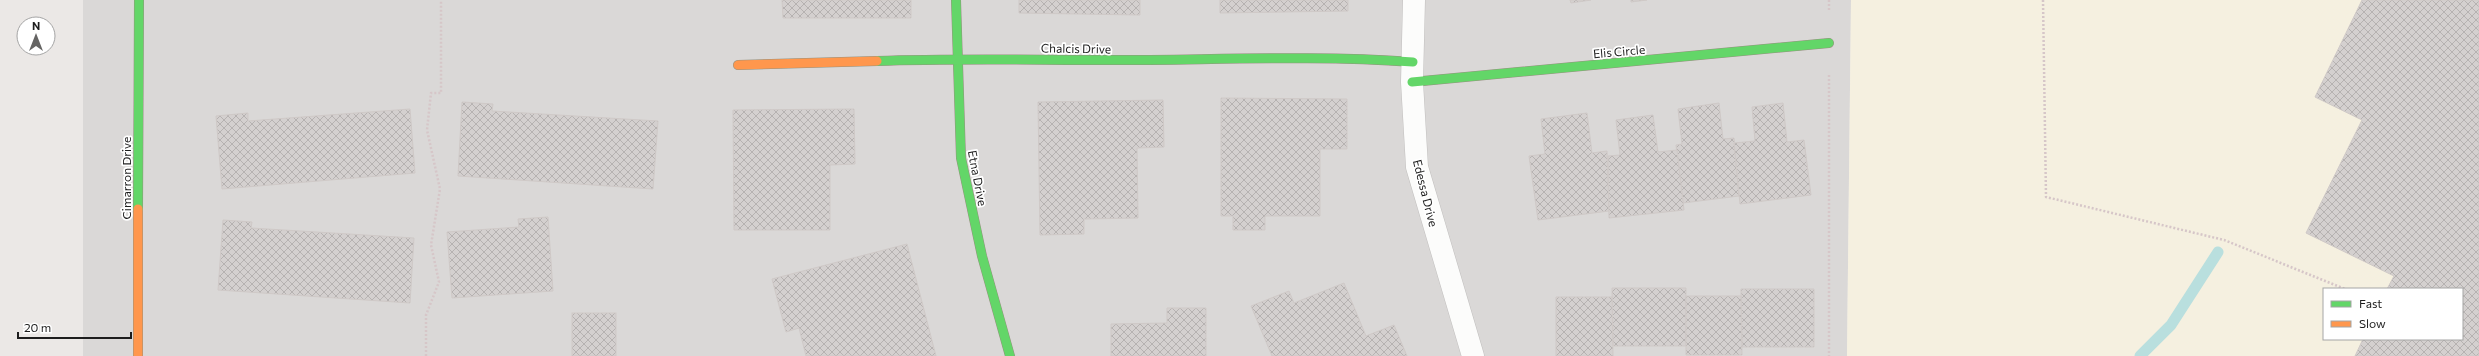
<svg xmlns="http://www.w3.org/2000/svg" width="2479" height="356" font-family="Commissioner,sans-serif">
<defs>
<pattern id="building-cross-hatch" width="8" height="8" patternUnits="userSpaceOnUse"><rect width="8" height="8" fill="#d4d0cf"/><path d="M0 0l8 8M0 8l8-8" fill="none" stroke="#b6b2b1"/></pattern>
</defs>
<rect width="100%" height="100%" fill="#ebe8e6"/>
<path fill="#dad8d7" d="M83,0H1851L1847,356H83Z"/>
<path fill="#f5f0e0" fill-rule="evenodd" d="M1851,0H2479V356H1847ZM2324,289H2462V339H2324Z"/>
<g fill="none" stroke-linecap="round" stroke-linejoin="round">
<path stroke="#b9dfde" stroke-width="11" d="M2140,356L2171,325L2218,252"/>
</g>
<g fill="url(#building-cross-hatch)" stroke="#cfc9c7">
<path d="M782,0H911V18H783Z"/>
<path d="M1019,0H1140V15L1019,13Z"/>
<path d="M1220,0H1348V11L1220,13Z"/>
<path d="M1570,0H1591L1571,3Z"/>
<path d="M1631,0H1647L1631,2Z"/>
<path d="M2362,0H2479V356H2355L2363,339H2462V289H2387L2394,276L2306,233L2362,120L2315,97Z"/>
<path d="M1221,98L1347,99V149H1320V216H1265V230H1233V216H1221Z"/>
<path d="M1163,100L1164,147L1137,148L1138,218L1084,219V234L1040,235L1038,102Z"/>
<path d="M462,102L493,104L492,111L658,121L653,189L458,176Z"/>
<path d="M1719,103L1723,139L1734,138L1739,196L1683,203L1676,145L1682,144L1678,109Z"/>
<path d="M1783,103L1787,142L1804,140L1811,195L1740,204L1734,143L1755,141L1752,107Z"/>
<path d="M410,109L415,173L222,189L216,116L248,113V121Z"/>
<path d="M854,109L855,164L830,165V230H734L733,110Z"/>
<path d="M1587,113L1592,153L1607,151L1609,211L1538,220L1529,156L1545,154L1541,119Z"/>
<path d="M1653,115L1658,152L1677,150L1684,210L1609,218L1608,156L1620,155L1616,120Z"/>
<path d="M548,217L553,291L452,298L447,232L519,227L518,219Z"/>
<path d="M223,220L252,222L251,228L414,238L410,303L218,290Z"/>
<path d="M907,244L936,356H806L799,328L786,332L772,279Z"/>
<path d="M1344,283L1366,336L1394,325L1407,356H1272L1251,306L1289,291L1294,303Z"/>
<path d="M1612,288H1686V346H1613Z"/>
<path d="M1741,289H1814V347H1742Z"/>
<path d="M1686,296H1741L1742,355H1686Z"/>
<path d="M1556,297H1612L1613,356H1556Z"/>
<path d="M1167,308H1206V356H1111V324L1167,323Z"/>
<rect x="572" y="313" width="44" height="43"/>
</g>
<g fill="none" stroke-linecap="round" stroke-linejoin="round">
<defs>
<path id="street" d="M1414,0L1412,82L1417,167L1473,356"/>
<g id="fast">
<path d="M956,0L961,158L982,256L1010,356"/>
<path d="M877,61C956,58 1034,60 1113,60C1213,60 1313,55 1413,62"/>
<path d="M1412,82L1829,43"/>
<path d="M138,209L139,0"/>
</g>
<g id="slow">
<path d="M738,65L877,61"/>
<path d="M138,356V209"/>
</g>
</defs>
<use href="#street" stroke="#c1bfbe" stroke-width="23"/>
<use href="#fast" stroke="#95917e" stroke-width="10"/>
<use href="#slow" stroke="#95917e" stroke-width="10"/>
<g stroke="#d6c6c8" stroke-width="2.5" stroke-dasharray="2 2" stroke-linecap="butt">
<path d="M1829,0V12"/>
<path d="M2043,0L2046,197L2224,240L2345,289"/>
<path d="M1829,75V356"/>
<path d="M426,356V315L439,282L431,245L440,189L427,130L431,93H441V0"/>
</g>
<use href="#street" stroke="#fcfcfb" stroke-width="22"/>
<use href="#fast" stroke="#63d668" stroke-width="9"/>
<use href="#slow" stroke="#ff974d" stroke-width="9"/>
</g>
<g text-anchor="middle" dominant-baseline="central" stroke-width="3.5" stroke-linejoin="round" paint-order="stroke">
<g font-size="12" fill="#1d1d1d" stroke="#fff">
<text transform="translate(1076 48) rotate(1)">Chalcis Drive</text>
<text transform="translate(1619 51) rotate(-5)">Elis Circle</text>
<text transform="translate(126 178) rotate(-90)">Cimarron Drive</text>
<text transform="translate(978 178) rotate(79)">Etna Drive</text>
<text transform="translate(1426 193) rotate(76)">Edessa Drive</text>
</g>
</g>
<rect x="2323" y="288" width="140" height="52" fill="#ffffff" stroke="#a5a5a5"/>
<rect x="2331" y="301" width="20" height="6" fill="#63d668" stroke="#a5a5a5"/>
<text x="2359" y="308" font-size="12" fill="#1d1d1d">Fast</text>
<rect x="2331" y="321" width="20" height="6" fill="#ff974d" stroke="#a5a5a5"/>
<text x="2359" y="328" font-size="12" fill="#1d1d1d">Slow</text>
<g transform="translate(36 36)"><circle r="19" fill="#ffffff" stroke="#a5a5a5"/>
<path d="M0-3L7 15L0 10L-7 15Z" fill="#656463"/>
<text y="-6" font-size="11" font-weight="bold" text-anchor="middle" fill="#1d1d1d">N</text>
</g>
<path d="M18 332v6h113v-6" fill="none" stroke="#1d1d1d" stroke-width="2"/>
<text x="24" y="332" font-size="12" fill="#1d1d1d" stroke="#ffffff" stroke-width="3" paint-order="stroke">20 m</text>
</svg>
